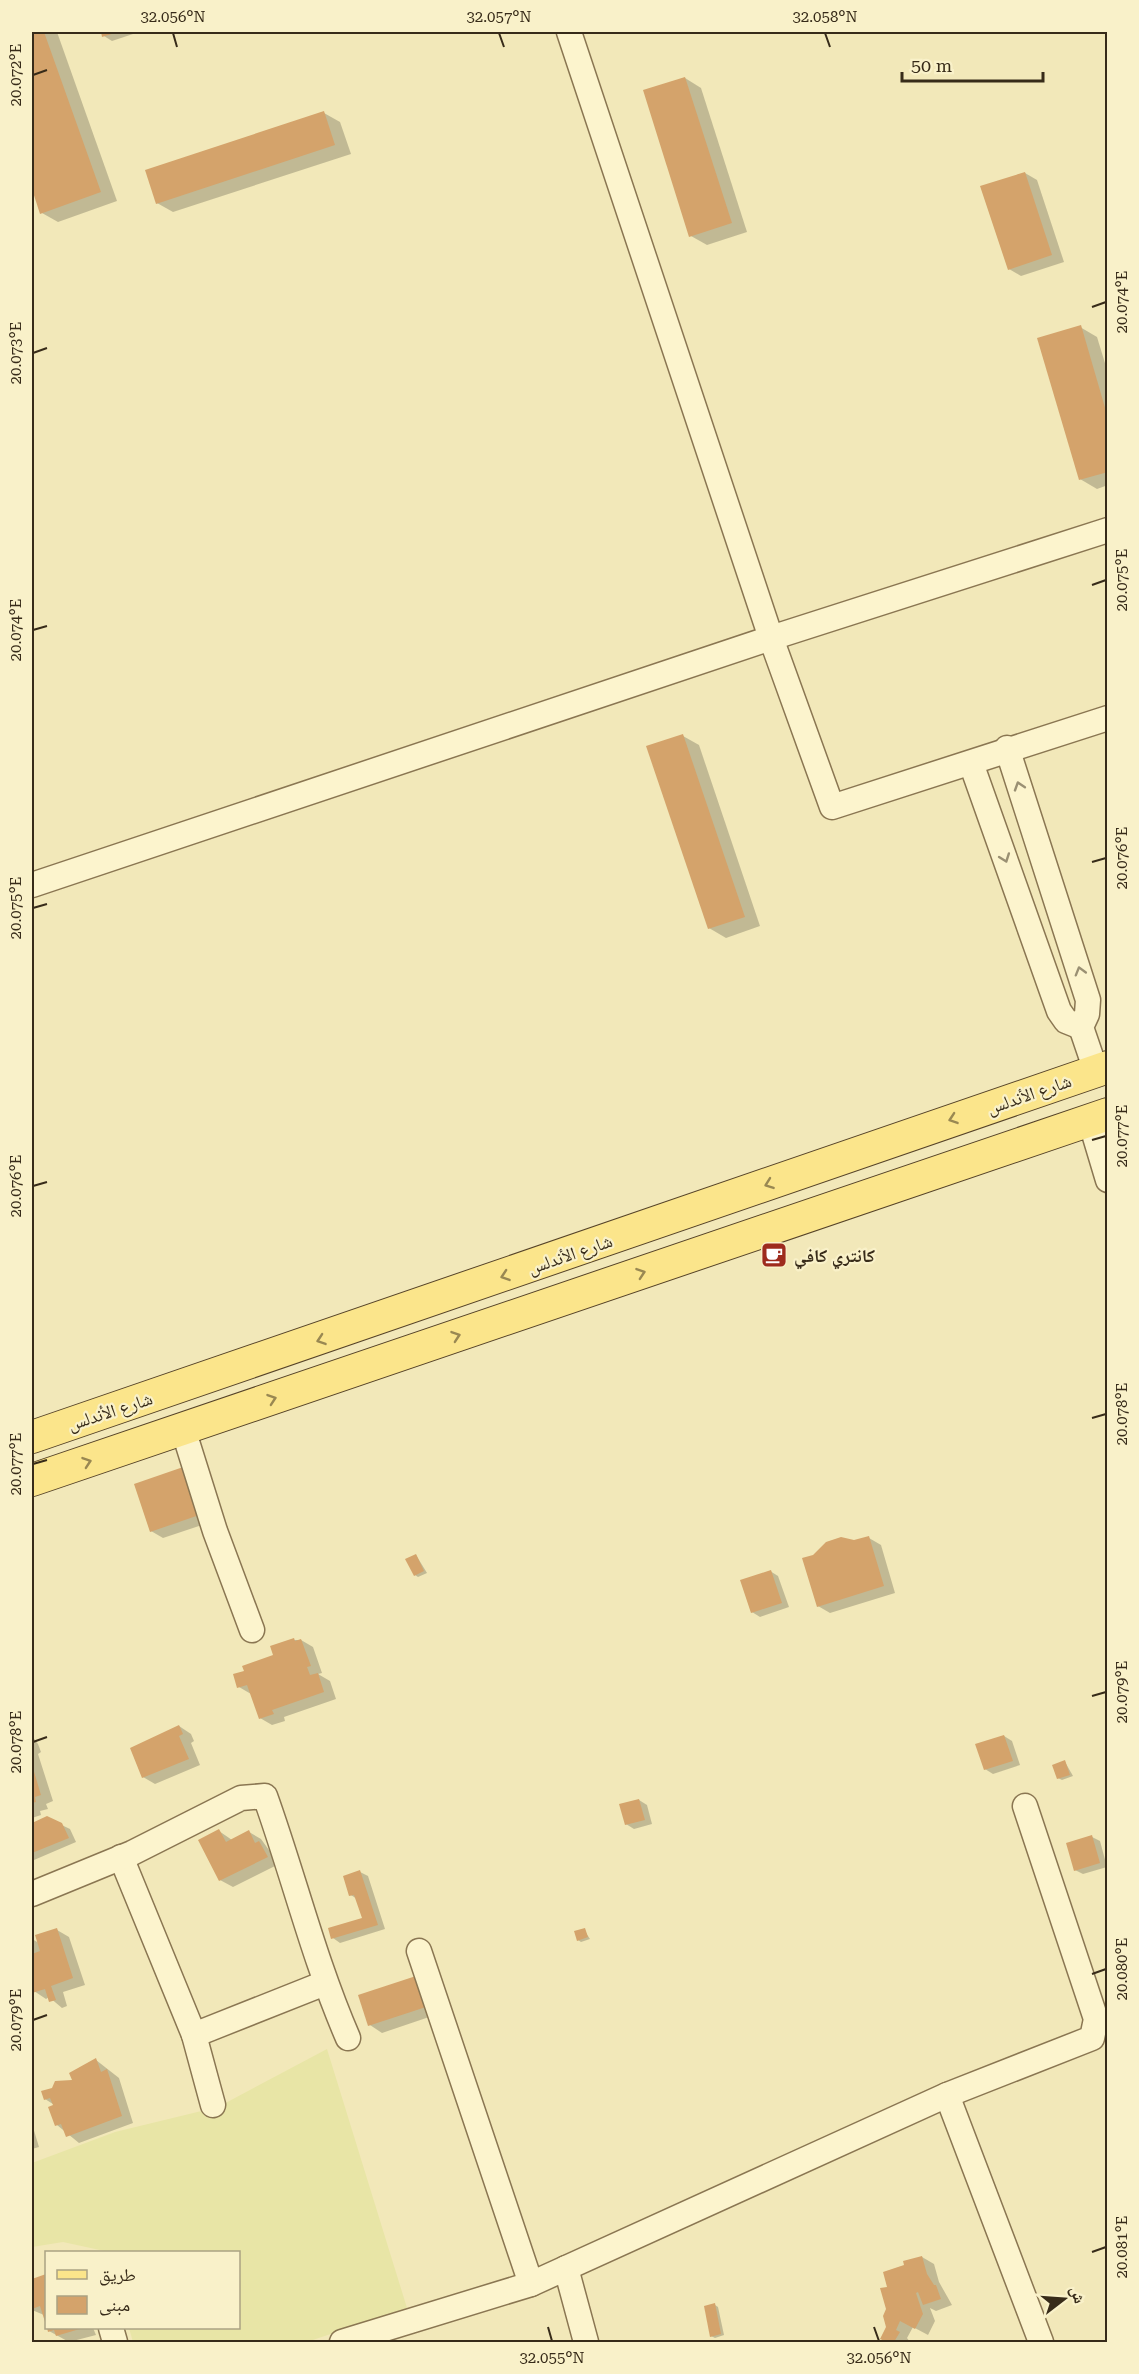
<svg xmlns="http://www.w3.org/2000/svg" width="1139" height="2374" font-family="'Roboto Serif','Noto Naskh Arabic',serif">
<rect width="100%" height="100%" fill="#f2e8b9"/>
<path fill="#e8e5a6" d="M327,2049L407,2308L307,2342H133L129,2328H238V2252H109L63,2242L32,2247V2163L115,2132L218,2107Z"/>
<g fill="#0003">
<path d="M32,32H57L117,201L58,222L42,213L32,184Z"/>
<path d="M102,32H139L112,41L104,36Z"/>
<path d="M685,78L701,88L747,232L707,245L691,236Z"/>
<path d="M324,113L340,122L351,154L173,212L157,203Z"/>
<path d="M1025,173L1037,180L1064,262L1021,276L1009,269Z"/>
<path d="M1080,327L1097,337L1108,373V485L1097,489L1080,479Z"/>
<path d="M683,736L699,745L760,926L726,938L709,928Z"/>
<path d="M189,1467L217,1520L163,1538L151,1531Z"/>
<path d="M869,1538L881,1545L895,1593L830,1613L818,1606L854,1542Z"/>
<path d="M416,1555L427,1573L418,1577L415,1575Z"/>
<path d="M770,1571L778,1576L789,1607L760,1617L752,1612Z"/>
<path d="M293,1640H301L313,1647L322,1673L318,1674L330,1681L336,1699L284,1717L285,1721L272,1725L260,1718L251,1694L239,1687Z"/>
<path d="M179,1726L191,1734L194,1741L191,1743L200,1765L155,1784L143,1777Z"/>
<path d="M32,1736L38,1744L41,1752L38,1754L53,1801L46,1804L48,1809L40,1811L41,1815L32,1818Z"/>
<path d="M1004,1736L1012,1741L1020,1765L993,1774L985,1769Z"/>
<path d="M1065,1762L1073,1776L1062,1780L1058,1778Z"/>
<path d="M639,1800L647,1805L652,1824L634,1829L626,1824Z"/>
<path d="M47,1818L70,1829L76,1842L34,1860L32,1858V1824Z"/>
<path d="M219,1831L232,1840L249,1832L261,1839L279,1864L233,1887L220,1880Z"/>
<path d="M1092,1837L1100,1841L1107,1867L1083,1874L1075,1870Z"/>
<path d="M360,1872L368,1876L385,1929L340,1943L333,1938L363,1919L357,1899L351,1895Z"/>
<path d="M57,1930L69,1937L85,1985L63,1992L67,2006L62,2008L49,1997L46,1999L34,1991L32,1985V1939L39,1943Z"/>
<path d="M584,1930L590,1939L581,1942L578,1940Z"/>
<path d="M415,1978L438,2014L382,2033L370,2025L360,1996Z"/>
<path d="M96,2060L119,2078L133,2123L79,2143L57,2125L56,2106L45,2099L74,2082Z"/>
<path d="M32,2124L39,2147L32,2149Z"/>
<path d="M922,2257L934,2264L939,2282L952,2305L936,2311L930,2308L935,2321L928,2335L913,2327L907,2338L910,2342H889L882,2338L888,2327L889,2288L906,2266Z"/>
<path d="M46,2276V2322L44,2315L32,2310V2280Z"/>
<path d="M715,2305L718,2307L724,2335L715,2338L711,2336Z"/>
<path d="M48,2328H93L96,2335L69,2342L49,2331Z"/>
</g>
<g fill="#d4a36b">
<path d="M32,32H44L101,192L40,214L32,189Z"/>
<path d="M101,32H118L102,37Z"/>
<path d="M685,77L732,223L689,237L643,90Z"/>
<path d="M324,111L335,145L156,204L145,170Z"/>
<path d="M1025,172L1052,255L1008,270L980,186Z"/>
<path d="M1081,325L1108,418V472L1079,480L1037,338Z"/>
<path d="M683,734L745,917L708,929L646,746Z"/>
<path d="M189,1465L205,1513L150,1532L134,1484Z"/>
<path d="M869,1536L884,1586L817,1607L802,1558L813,1555L826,1542L841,1537L854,1540Z"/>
<path d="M416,1554L424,1571L414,1576L405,1559Z"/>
<path d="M771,1570L782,1603L751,1613L740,1580Z"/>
<path d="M294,1638L295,1641L301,1639L311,1666L307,1667L310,1675L318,1673L324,1692L272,1710L274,1714L259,1719L247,1685L237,1688L233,1674L244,1671L242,1666L273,1655L270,1646Z"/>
<path d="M179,1725L183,1734L179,1736L189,1759L142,1778L130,1748Z"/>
<path d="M1004,1735L1013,1761L984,1770L975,1744Z"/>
<path d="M1065,1760L1070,1775L1057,1779L1052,1765Z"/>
<path d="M32,1765L41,1795L35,1797L36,1802L32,1803Z"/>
<path d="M639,1799L645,1820L625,1825L619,1804Z"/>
<path d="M47,1816L62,1823L69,1838L32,1853V1823Z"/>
<path d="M219,1829L226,1842L249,1830L255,1843L259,1841L268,1857L219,1881L198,1840Z"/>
<path d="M1092,1835L1100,1863L1074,1871L1066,1843Z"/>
<path d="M360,1870L378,1925L331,1939L328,1928L362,1918L354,1895L349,1896L343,1876Z"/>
<path d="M57,1928L73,1978L51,1986L56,2000L49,2002L45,1989L32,1993V1954L40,1951L35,1935Z"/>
<path d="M585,1928L588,1937L577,1941L574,1931Z"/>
<path d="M416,1976L426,2007L368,2026L358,1995Z"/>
<path d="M96,2058L101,2072L107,2069L122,2116L66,2137L61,2124L55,2126L48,2107L53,2105L50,2098L44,2100L41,2091L52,2088L55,2081L72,2080L69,2073Z"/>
<path d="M922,2256L927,2274L934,2285H936L941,2299L923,2305L918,2292L916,2293L923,2314L915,2329L900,2321L896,2330L900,2332L894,2342H887L880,2339L886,2327L883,2316L886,2309L880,2288L887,2287L883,2272L904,2265L903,2261Z"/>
<path d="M46,2274V2325L40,2306L32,2309V2279Z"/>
<path d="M715,2303L721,2334L710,2337L704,2306Z"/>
<path d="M47,2328H83L56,2336L54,2330L48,2332Z"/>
</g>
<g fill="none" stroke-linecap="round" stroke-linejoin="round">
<defs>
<g id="minor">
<path d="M569,32L771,638L832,807L1108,718"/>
<path d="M1007,748L1088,1000L1087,1014L1081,1027L1096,1071"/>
<path d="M971,763L1059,1011L1066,1021L1081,1027"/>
<path d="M32,885L771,638L1108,530"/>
<path d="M1090,1120L1108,1180"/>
<path d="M183,1429L215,1531L252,1630"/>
<path d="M121,1857L194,2035L325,1983"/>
<path d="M32,1894L132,1853L241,1798L265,1796C294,1877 314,1960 348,2038"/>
<path d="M419,1951L531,2284"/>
<path d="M194,2035L213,2105"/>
<path d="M947,2095L1041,2342"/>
<path d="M566,2268L586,2342"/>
<path d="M111,2328L115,2342"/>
<path d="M342,2342L531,2284L947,2095L1092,2038L1096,2019L1025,1806"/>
</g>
<g id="major">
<path d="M32,1437L1108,1067"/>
<path d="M32,1480L1108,1114"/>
</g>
</defs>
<use href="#minor" stroke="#8a7652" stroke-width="27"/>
<use href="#major" stroke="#564328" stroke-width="34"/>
<use href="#minor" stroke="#fcf4cd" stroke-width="24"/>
<use href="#major" stroke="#fbe58b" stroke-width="32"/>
</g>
<defs><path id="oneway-chevron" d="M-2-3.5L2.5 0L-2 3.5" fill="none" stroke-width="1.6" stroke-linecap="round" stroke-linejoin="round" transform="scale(1.5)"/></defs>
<g stroke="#9a9073">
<use href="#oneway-chevron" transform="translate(1019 786) rotate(-108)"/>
<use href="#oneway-chevron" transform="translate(1005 858) rotate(70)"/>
<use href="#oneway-chevron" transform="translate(1080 971) rotate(-106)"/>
</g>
<g stroke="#998852">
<use href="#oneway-chevron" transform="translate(953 1119) rotate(161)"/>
<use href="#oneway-chevron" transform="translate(769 1184) rotate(160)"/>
<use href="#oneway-chevron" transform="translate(641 1273) rotate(-19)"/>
<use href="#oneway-chevron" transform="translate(505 1276) rotate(161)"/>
<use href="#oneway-chevron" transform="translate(456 1336) rotate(-19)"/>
<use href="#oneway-chevron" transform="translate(321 1340) rotate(161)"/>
<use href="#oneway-chevron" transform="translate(272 1399) rotate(-19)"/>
<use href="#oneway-chevron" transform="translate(87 1462) rotate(-19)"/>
</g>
<path fill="none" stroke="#372b19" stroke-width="2" d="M173,33L177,47M499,33L504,47M825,33L830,47M33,75L47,70M1092,307L1106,302M33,353L47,348M1092,585L1106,580M33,630L47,626M1092,862L1106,858M33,908L47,904M1092,1140L1106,1136M33,1186L47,1182M1092,1418L1106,1414M33,1464L47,1460M1092,1696L1106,1692M33,1742L47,1737M1092,1974L1106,1969M33,2020L47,2015M1092,2252L1106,2247M548,2327L552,2341M874,2327L879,2341"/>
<defs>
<symbol id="cafe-square" viewBox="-11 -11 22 22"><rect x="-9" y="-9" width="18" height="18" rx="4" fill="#9e2b1d" stroke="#f9f1c9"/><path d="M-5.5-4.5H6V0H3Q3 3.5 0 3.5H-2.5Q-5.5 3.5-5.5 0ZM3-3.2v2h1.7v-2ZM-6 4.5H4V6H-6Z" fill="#fff"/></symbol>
</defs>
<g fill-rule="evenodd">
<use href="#cafe-square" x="759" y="1240" width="30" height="30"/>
</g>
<g text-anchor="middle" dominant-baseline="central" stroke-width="4.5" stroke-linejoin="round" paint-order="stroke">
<g font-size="18" fill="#372b19" stroke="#f9f1c9">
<text transform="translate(1029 1094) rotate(-19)">شارع الأندلس</text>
<text transform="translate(570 1254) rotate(-19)">شارع الأندلس</text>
<text transform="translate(110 1411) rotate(-18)">شارع الأندلس</text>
</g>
<g font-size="18" font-weight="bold" fill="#372b19" stroke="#f9f1c9" text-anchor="start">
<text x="794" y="1255">كانتري كافي</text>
</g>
</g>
<rect width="1139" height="2374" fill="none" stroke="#f9f1c9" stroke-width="66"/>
<rect x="45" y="2251" width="195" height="78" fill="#f9f1c9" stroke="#aba283" stroke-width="1.5"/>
<rect x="57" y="2270" width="30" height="9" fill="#fbe58b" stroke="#aba283" stroke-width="1.5"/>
<text x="99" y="2281" font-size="18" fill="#372b19">طريق</text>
<rect x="57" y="2296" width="30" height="18" fill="#d4a36b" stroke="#aba283" stroke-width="1.5"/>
<text x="99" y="2311" font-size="18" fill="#372b19">مبنى</text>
<g transform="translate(1064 2299) rotate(73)" stroke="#f9f1c9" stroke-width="4.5" paint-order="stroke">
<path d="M0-4.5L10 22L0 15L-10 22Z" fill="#372b19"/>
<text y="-9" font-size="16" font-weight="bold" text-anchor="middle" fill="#372b19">ش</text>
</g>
<path d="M902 72v9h141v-9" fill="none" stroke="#372b19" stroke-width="3"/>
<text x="911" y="72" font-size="18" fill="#372b19" stroke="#f9f1c9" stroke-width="4.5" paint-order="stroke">50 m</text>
<rect x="33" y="33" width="1073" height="2308" fill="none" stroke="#372b19" stroke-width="2"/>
<g font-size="15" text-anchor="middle" fill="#372b19">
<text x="173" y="22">32.056°N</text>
<text x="499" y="22">32.057°N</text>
<text x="825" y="22">32.058°N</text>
<text transform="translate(16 75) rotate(-90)" y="5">20.072°E</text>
<text transform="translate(1122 302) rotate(-90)" y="5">20.074°E</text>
<text transform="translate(16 353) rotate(-90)" y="5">20.073°E</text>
<text transform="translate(1122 580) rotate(-90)" y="5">20.075°E</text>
<text transform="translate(16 630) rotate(-90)" y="5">20.074°E</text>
<text transform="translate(1122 858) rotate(-90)" y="5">20.076°E</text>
<text transform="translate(16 908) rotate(-90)" y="5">20.075°E</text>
<text transform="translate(1122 1136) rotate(-90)" y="5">20.077°E</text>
<text transform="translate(16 1186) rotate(-90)" y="5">20.076°E</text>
<text transform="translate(1122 1414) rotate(-90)" y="5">20.078°E</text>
<text transform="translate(16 1464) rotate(-90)" y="5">20.077°E</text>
<text transform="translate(1122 1692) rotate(-90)" y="5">20.079°E</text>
<text transform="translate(16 1742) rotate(-90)" y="5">20.078°E</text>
<text transform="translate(1122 1969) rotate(-90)" y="5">20.080°E</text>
<text transform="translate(16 2020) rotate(-90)" y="5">20.079°E</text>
<text transform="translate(1122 2247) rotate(-90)" y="5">20.081°E</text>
<text x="552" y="2363">32.055°N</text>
<text x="879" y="2363">32.056°N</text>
</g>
</svg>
